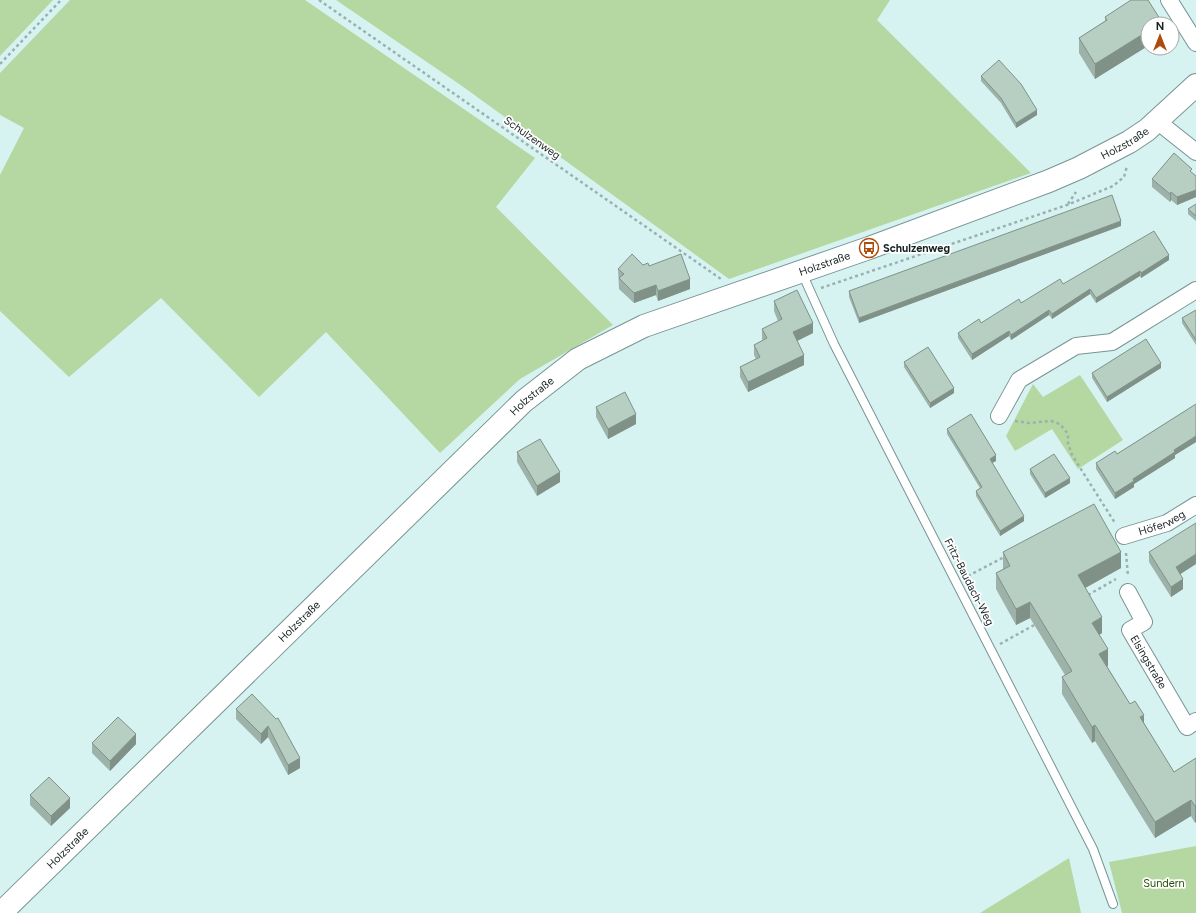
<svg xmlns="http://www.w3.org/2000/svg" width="1196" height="913" font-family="Figtree,sans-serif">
<rect width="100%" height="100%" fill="#d6f3f2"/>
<g fill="#b5d8a2">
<path d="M0,0H53L0,56Z"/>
<path d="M70,0H305L535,158L496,207L613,325L520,379L440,453L326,332L259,397L161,298L69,377L0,311V175L24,128L0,115V73Z"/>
<path d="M336,0H890L877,20L1031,173L729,279L462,86Z"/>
<path d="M1080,375L1123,440L1078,469L1052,429L1015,451L1006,436L1033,384L1043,397Z"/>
<path d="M1196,846V913H1122L1109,862Z"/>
<path d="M1069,858L1081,913H980Z"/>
</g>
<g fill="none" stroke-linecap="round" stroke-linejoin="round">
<defs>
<path id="lane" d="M802,273L834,344L1093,849L1113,904"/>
<g id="street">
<path d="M1169,0L1196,43"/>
<path d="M1157,121L1196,152"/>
<path d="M999,416L1019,380L1076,346L1112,342L1196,290"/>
<path id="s1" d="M1124,536L1167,523L1196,505"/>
<path id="s2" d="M1128,592L1144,622L1130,630L1187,727L1196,721"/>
</g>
<g id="secondary">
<path id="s3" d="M1,913L524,401L578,359L644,326L869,248L1049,181L1079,168L1129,142L1147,130L1196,85"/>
</g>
</defs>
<use href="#lane" stroke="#799393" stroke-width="10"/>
<use href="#street" stroke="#799393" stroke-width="18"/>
<use href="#secondary" stroke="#799393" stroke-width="24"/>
<g stroke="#9ab1b0" stroke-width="2.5" stroke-dasharray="3 3" stroke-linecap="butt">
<path d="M319,0L721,279"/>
<path d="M0,64L61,0"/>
<path d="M1068,204L1076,192"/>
<path d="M821,288L1067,205L1113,186L1124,177L1127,166"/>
<path d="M1015,421L1029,423L1051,421L1060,424L1068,434V443L1072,455L1115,523"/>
<path d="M1126,553L1128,576"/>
<path d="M968,576L1006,556"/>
<path d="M1088,595L1116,579"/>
<path d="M1000,644L1036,624"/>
</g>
<use href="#lane" stroke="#fff" stroke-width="8"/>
<use href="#street" stroke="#fff" stroke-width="16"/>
<use href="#secondary" stroke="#fff" stroke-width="22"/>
</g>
<g fill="#9db2a8">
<path d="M1105,17L1162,24L1095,79L1079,53V38L1105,21Z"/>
<path d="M981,76L1037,115L1016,128L1001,103L981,81Z"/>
<path d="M1192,173L1196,176V197L1177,205L1171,200L1170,202L1152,187V179Z"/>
<path d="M1196,204V221L1188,214V209Z"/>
<path d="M1121,226L859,323L849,297V291Z"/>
<path d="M1169,260L1141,278L1140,276L1096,303L1090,294L1052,319L1049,315L1011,340L1009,336L972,360L958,338V333L981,323L1021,303L1063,284Z"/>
<path d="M643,265L649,266L690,289L658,301L656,295L634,303L619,289L618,269Z"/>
<path d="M774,301L813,333L797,341L804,365L748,392L740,377V367L756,359L754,355V345L763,340L762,339V329L778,321L774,311Z"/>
<path d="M1196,310V345L1182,323V318Z"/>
<path d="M904,362L954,393L930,408L904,367Z"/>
<path d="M1161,368L1107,402L1092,378V373Z"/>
<path d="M1196,404V442L1175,455V458L1134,484V487L1115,499L1096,469V463L1117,454Z"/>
<path d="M596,407L636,424L608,439L596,417Z"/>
<path d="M947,429L996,461L992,463L1024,521L1000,536L976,496V491L980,488L947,434Z"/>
<path d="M517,452L560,482L537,496L517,462Z"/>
<path d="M1030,469L1070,483L1045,498L1030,474Z"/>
<path d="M1003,552L1121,568L1085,588L1102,633L1099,635L1108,666H1107L1130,704L1144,723L1174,772L1196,758L1195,823L1191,816L1155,838L1095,741L1092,743L1062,694V677L1065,675L1030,618L1016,625L996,589V573L1003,569Z"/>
<path d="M1149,552L1180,574L1183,589L1171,597L1149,562Z"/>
<path d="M252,694L300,768L288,775L268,737L261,744L236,719V709Z"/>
<path d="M92,743L136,744L110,771L92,753Z"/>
<path d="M30,795L70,808L51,826L30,805Z"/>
</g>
<g fill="#809188">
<path d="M1148,31V46L1095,79V64Z"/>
<path d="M1037,110V115L1016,128V123Z"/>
<path d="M1196,190V197L1177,205V197Z"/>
<path d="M1171,192V200L1170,202V194Z"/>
<path d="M1121,221V226L859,323V318Z"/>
<path d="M1169,255V260L1141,278V273Z"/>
<path d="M1140,271V276L1096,303V298Z"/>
<path d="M690,279V289L658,301V291Z"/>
<path d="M656,285V295L634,303V293Z"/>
<path d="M1090,289V294L1052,319V314Z"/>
<path d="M1049,310V315L1011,340V335Z"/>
<path d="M813,323V333L793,343V332Z"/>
<path d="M1009,331V336L972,360V354Z"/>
<path d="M804,355V365L748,392V382Z"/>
<path d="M1161,363V368L1107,402V397Z"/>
<path d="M954,388V393L930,408V403Z"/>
<path d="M636,414V424L608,439V429Z"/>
<path d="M1196,436V442L1175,455V458L1134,484V487L1115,499V493L1133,479L1174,450Z"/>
<path d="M996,455V461L990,464V459Z"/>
<path d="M560,472V482L537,496V486Z"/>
<path d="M1070,478V483L1045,498V493Z"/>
<path d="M1024,516V521L1000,536V531Z"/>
<path d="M1121,552V568L1078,592V575Z"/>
<path d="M1196,554V564L1176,577V567Z"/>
<path d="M1183,579V589L1171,597V587Z"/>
<path d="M1030,602V618L1016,625V609Z"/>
<path d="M1102,617V633L1092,640V623Z"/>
<path d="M1108,649V666L1099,671V654Z"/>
<path d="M1144,715V731L1140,717Z"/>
<path d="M1095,725V741L1092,743V727Z"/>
<path d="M268,726V737L261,744V734Z"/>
<path d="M136,734V744L110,771V761Z"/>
<path d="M300,758V768L288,775V765Z"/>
<path d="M70,798V808L51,826V816Z"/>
<path d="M1191,800V816L1155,838V822Z"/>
<path d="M1195,806H1196V822L1195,823Z"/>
</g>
<g fill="#b7cfc3" stroke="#809188">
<path d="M1131,0H1148L1162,22L1159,24H1148V31L1095,64L1079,38L1107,20L1105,17Z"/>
<path d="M999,60L1021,84L1037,110L1016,123L1001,98L981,76Z"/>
<path d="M1174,153L1192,169L1190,171L1196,176V190L1177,197L1171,192L1170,194L1152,179Z"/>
<path d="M1112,195L1121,221L859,318L849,291Z"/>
<path d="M1196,204V216L1188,209Z"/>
<path d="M1154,231L1169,255L1141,273L1140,271L1096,298L1090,289L1052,314L1049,310L1011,335L1009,331L972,354L958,333L979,319L981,323L1019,299L1021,303L1060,279L1063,284Z"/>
<path d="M632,254L643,265L648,263L649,266L681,254L690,279L658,291L656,285L634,293L619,278L624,274L618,269Z"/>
<path d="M797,290L813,323L793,332L804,355L748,382L740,367L760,357L754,345L767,338L762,329L782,319L774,301Z"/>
<path d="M1196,310V340L1182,318Z"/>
<path d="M1146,339L1161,363L1107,397L1092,373Z"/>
<path d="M928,347L954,388L930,403L904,362Z"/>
<path d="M625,392L636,414L608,429L596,407Z"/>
<path d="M1196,404V436L1174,450L1175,452L1133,479L1134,481L1115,493L1096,463L1115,451L1117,454Z"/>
<path d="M971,414L996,455L990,459L1024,516L1000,531L976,491L982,487L947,429Z"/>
<path d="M540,439L560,472L537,486L517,452Z"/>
<path d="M1054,454L1070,478L1045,493L1030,469Z"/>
<path d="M1094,504L1121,552L1078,575L1102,617L1092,623L1108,649L1099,654L1130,704L1135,701L1144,715L1140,717L1174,772L1196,758V806H1195L1191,800L1155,822L1095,725L1092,727L1062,677L1072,671L1030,602L1016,609L996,573L1010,566L1003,552Z"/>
<path d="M1196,523V554L1176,567L1183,579L1171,587L1149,552Z"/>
<path d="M252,694L276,719L278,718L300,758L288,765L268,726L261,734L236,709Z"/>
<path d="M118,717L136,734L110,761L92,743Z"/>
<path d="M49,777L70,798L51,816L30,795Z"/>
</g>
<defs>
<symbol id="bus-ring" viewBox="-11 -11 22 22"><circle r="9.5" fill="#fff" stroke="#ae4c0e" stroke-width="1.5"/><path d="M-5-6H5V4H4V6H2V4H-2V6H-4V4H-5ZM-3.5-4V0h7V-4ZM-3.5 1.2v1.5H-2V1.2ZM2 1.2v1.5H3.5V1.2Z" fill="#ae4c0e"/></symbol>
</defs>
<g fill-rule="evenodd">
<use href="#bus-ring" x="858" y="237" width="22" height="22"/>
</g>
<g text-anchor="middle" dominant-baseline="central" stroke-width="3.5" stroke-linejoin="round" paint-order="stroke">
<g font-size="11" fill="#172121" stroke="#fff">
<text transform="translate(532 138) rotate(35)">Schulzenweg</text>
<text stroke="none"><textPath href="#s3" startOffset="1389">Holzstraße</textPath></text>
<text stroke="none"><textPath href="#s3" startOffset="1065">Holzstraße</textPath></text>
<text stroke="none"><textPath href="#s3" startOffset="741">Holzstraße</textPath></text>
<text stroke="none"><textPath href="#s1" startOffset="40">Höferweg</textPath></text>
<text transform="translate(969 582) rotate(63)">Fritz-Baudach-Weg</text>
<text stroke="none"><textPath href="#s3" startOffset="417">Holzstraße</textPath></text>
<text stroke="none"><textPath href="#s2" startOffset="87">Elsingstraße</textPath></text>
<text stroke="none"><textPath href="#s3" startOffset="93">Holzstraße</textPath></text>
</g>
<g font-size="11" font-weight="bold" fill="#172121" stroke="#fff" text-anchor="start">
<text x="883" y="248">Schulzenweg</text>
</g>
<g font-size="11" fill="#264f00" stroke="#fff">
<text x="1164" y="883">Sundern</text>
</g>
</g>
<g transform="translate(1160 36)"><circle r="19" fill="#ffffff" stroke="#a2a6a6"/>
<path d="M0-3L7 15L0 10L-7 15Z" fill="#ae4c0e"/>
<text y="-6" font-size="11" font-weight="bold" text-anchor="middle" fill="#172121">N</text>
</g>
</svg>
